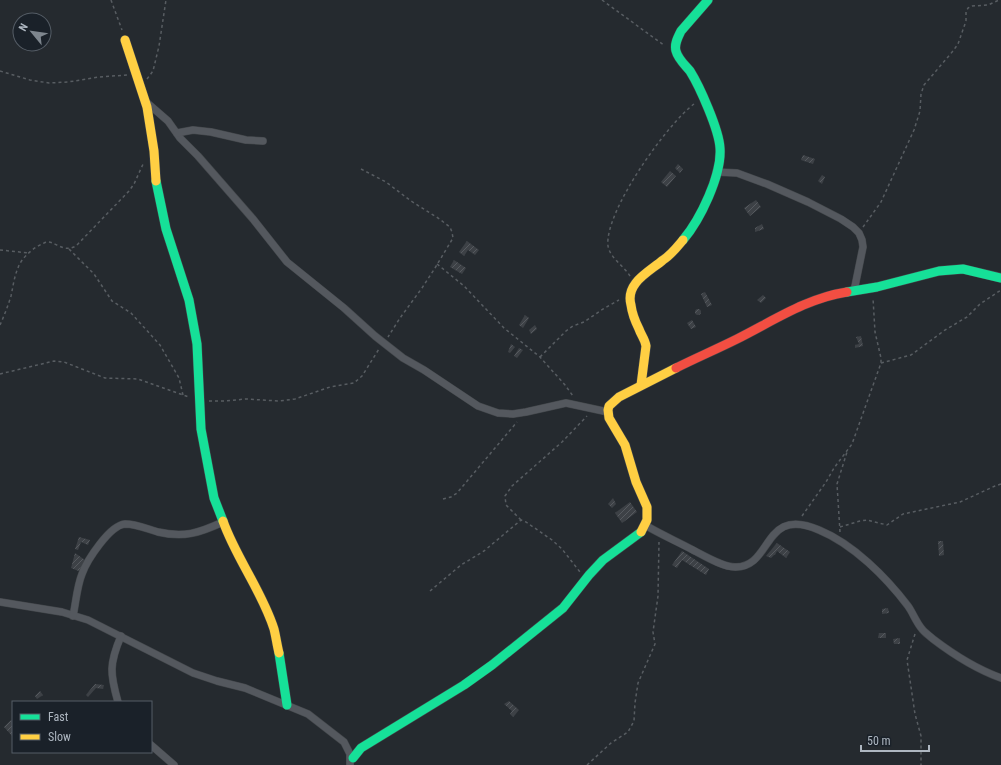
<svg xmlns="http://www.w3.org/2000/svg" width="1001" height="765" font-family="'Roboto Condensed',sans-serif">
<defs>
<pattern id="building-hatch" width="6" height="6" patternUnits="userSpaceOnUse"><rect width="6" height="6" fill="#3d4146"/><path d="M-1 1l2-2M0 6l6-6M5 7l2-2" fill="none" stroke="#565a5f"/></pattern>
</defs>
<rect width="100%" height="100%" fill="#252a2f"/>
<g fill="url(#building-hatch)">
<path d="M803,155L815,159L813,164L801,160Z"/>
<path d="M678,164L683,169L680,173L675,168Z"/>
<path d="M670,171L676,176L667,187L661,182Z"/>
<path d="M822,175L825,177L822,184L818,181Z"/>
<path d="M756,200L761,207L750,216L744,208Z"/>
<path d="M762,224L764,229L755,232V228Z"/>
<path d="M467,241L479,250L475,255L468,250L464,256L459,252Z"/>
<path d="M454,260L466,268L462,274L450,267Z"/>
<path d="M705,292L712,305L707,307L701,294Z"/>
<path d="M763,295L766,298L761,303L757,300Z"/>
<circle cx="698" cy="312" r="3"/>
<path d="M525,315L529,318L523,328L519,325Z"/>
<path d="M692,320L696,327L691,329L687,323Z"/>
<path d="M535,325L537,329L531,334L529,330Z"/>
<path d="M861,336L863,346L855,348V345L859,344L856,337Z"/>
<path d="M511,344L515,347L510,353L508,352Z"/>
<path d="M519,348L523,350L517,358L514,356Z"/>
<path d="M613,498L616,504L612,508L608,504Z"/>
<path d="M630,502L637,512L622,523L615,513Z"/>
<path d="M79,537L90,540L88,545L81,542L78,550L75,549Z"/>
<path d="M938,541H943L944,555L939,556Z"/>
<path d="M777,543L790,552L786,558L777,551L775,555H774L771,558L766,556Z"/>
<path d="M682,551L709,569L706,575L682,560L677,568L672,565Z"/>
<path d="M75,553L85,560L81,572L71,568Z"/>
<path d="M888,608L889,613L882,614V609Z"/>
<path d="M879,633H886V638H878Z"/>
<path d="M900,638V644H894L893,639Z"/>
<path d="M95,684L104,685L103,689L96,688L88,697L86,695Z"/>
<path d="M40,691L43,695L37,699L35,696Z"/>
<path d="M509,701L519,710L513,717L510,714L512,711L504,704Z"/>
<path d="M11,720L13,723V737L4,727Z"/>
</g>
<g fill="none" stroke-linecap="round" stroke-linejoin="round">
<defs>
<g id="street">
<path d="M145,101L168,121L180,138L198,156L253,219L287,262L344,308L375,336L403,358L424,370L478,406L498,413L513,414L526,412L566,403L608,412"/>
<path d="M177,133L193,130L211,132L246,140L263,141"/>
<path d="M716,172L737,173L767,184L808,202L841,219L853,227L859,233L862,240L863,247L854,291"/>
<path d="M645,525C660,534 676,541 691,549C703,555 722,567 735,567C773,568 762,505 819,530C853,544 886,577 908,606C913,613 916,622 922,629C925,633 930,636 933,639C954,655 976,669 1001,678"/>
<path d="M0,602L62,612L88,620L193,673L217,681L245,688L308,714L344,742L350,754V765"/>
<path d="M73,616C76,602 77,586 82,574C87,560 110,525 125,524C137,524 147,529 158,532C184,538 199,533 223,522"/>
<path d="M118,702C110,674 109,664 121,636"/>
<path d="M151,745L174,765"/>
</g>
<g id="fast">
<path d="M156,181L166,229L189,300L197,344L201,429L214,498L223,521"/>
<path d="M683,240C700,220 722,175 720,148C719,130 700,87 690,71C685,65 678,59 676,51C674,44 678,37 681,31L708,0"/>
<path d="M847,292L877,287L939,271L963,269L1001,278"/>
<path d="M279,653L287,705"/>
<path d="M353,758L361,748L464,685L492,665L563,608L589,575L603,560L641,532"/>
</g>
<g id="slow">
<path d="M125,40L147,107L154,151L156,181"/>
<path d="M641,385L646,346C645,339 641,335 639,329C635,321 632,313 631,305C625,283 649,272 663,260C671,255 677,247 683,240"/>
<path d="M223,521C236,558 262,591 274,629C276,637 277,645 279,653"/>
<path d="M641,532L647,520V507L636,482L625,445L609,418L608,410L609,406L619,397L676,368"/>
</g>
<path id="jam" d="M676,368C696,358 717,349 737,339C773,321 807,298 847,292"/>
</defs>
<use href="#street" stroke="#42464a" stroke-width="8"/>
<use href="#fast" stroke="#42464a" stroke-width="10"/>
<use href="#slow" stroke="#42464a" stroke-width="10"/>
<use href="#jam" stroke="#42464a" stroke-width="10"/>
<g stroke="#585d62" stroke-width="1.5" stroke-dasharray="3 3" stroke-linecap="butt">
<path d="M111,0L122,30"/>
<path d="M602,0L665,46"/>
<path d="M0,71L30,80L49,83L68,82L99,77L127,75"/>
<path d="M147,79L153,71L159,46L166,0"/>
<path d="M361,169L386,182L411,201L438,218L450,227L452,232L453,238L435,268L422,288L400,318L388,337"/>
<path d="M863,227L881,202L914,130L920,111L921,94L924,85L953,51L958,44L966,21V12L968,8L972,6L988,5L999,0"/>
<path d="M69,249L94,274L112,301L131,313L160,345L179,378L183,395"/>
<path d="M0,250L29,253"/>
<path d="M437,264L464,286L504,328L540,357L565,385L573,396"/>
<path d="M630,276C624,266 610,258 608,246C604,212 667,124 694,104"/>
<path d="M0,325C4,316 8,306 11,296C13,287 14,277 18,268C21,258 34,247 44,243C54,238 61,254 76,246L129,191L134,184L144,162"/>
<path d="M540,357L566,331L573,326L584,322L603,309L619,300"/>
<path d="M881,363L911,355L945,330L967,317L980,304L1001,290"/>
<path d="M0,374L54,361L64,362L105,378L138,379L189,397"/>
<path d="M209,401H224L246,399L279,401L295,399L330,387L354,383L362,376L379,349"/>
<path d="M443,499L451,497L457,493L517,422"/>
<path d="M802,516L826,482L834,468L852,444L881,363V358L875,332L873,298"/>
<path d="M521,520L506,505L505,496L512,486L562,442L587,416"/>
<path d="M840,527L860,521L867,520L887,525L903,514L960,502L995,486L1001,484"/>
<path d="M840,532L837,484L847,452"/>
<path d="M430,591L461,565L484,551L521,520L526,522L552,540L562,549L580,572"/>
<path d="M915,634L907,660L915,714L921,736V765"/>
<path d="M587,765L611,743L628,732L634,721L635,703L638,683L655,644L653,632L658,596L659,542"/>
</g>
<use href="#street" stroke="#54585e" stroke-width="7"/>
<use href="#fast" stroke="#16e098" stroke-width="9"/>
<use href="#slow" stroke="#ffcf43" stroke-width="9"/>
<use href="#jam" stroke="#f24e42" stroke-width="9"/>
</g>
<rect x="12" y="701" width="140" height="52" fill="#1a2129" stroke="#555d66"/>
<rect x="20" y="714" width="20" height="6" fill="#16e098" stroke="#555d66"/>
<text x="48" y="721" font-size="12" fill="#aeb7c1">Fast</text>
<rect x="20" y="734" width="20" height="6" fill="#ffcf43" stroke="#555d66"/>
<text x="48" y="741" font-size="12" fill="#aeb7c1">Slow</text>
<g transform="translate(32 32) rotate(299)"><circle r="19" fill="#1a2129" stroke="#555d66"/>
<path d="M0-3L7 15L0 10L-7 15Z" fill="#7e868e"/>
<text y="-6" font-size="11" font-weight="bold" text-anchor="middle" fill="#aeb7c1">N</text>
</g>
<path d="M861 745v6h68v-6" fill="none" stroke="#aeb7c1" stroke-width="2"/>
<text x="867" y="745" font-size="12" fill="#aeb7c1" stroke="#1a2129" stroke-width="3" paint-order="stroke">50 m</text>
</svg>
